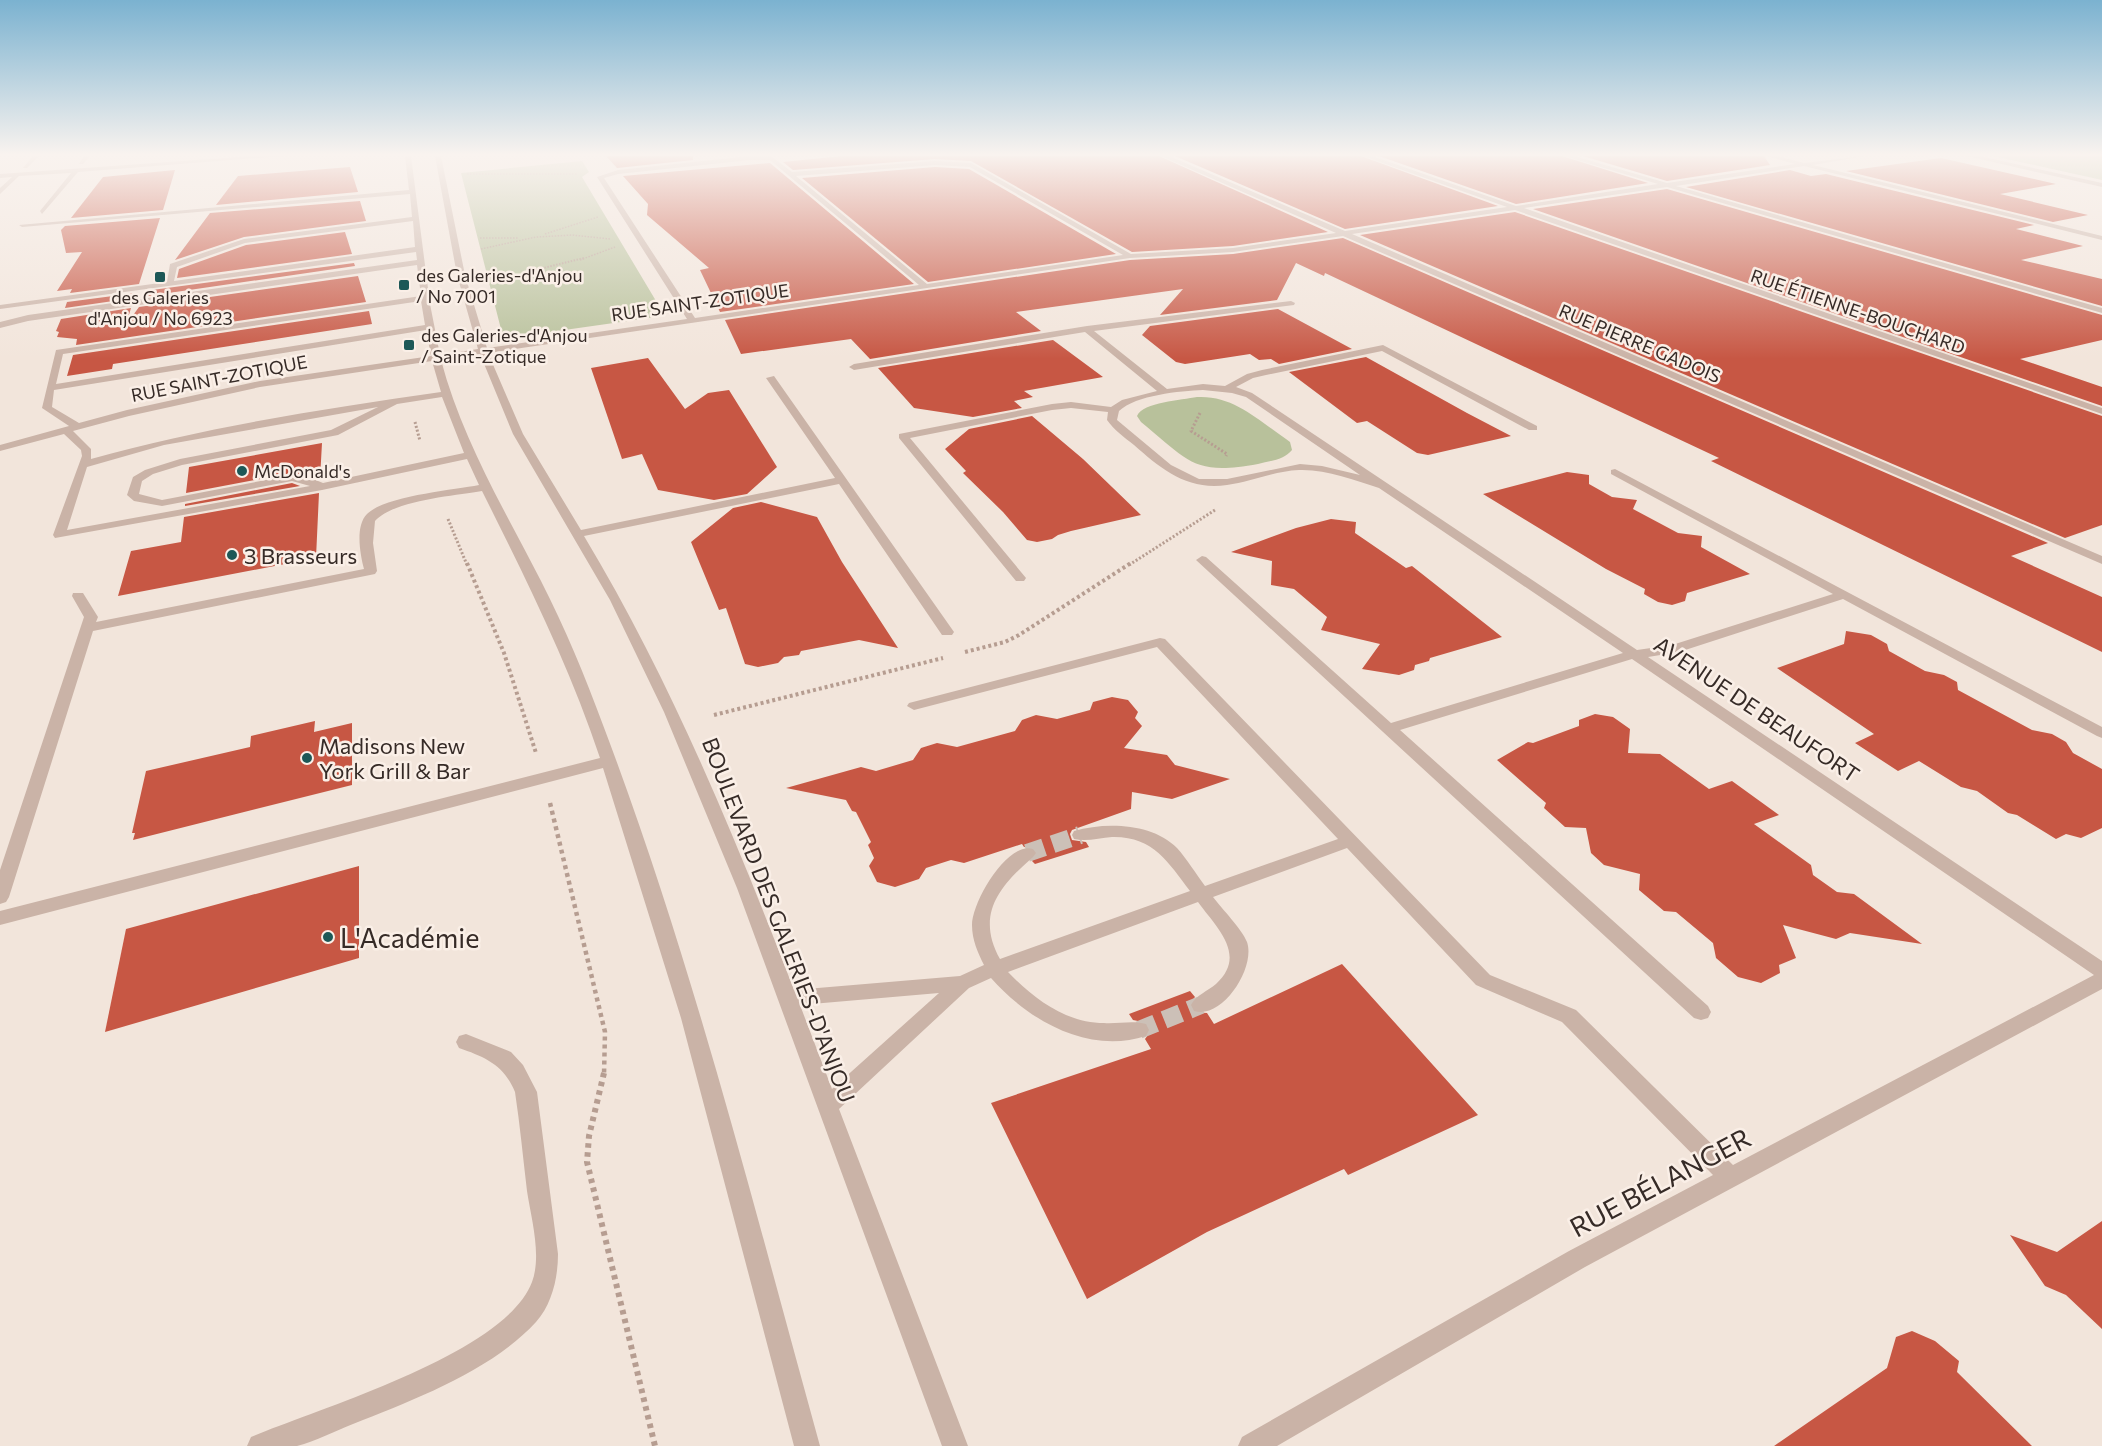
<svg xmlns="http://www.w3.org/2000/svg" width="2102" height="1446" font-family="Commissioner,sans-serif">
<rect width="100%" height="100%" fill="#f2e5db"/>
<g fill="#b8c19b">
<path d="M1993,156H2102V180Z"/>
<path d="M582,161L589,172L582,177L662,311L661,314L649,318L522,336H512L502,333L461,173Z"/>
<path d="M1197,397C1233,395 1257,419 1286,439L1290,442L1292,450C1284,460 1270,461 1258,464C1193,476 1189,461 1141,422L1137,416C1143,402 1182,400 1197,397Z"/>
</g>
<g fill="#c75744">
<path d="M606,156H693V160L617,168Z"/>
<path d="M842,156H1159L1328,232L1233,246L1132,252L971,161L935,159L793,170L783,162Z"/>
<path d="M1175,156H1361L1498,206L1345,229Z"/>
<path d="M1379,156H1562L1648,183L1516,204Z"/>
<path d="M1583,156H1764L1770,165L1667,181Z"/>
<path d="M1941,158L2056,184L2000,194L2088,215L2053,222L1846,171Z"/>
<path d="M770,163L914,284L720,312L700,270L709,268L647,215L648,204L623,176Z"/>
<path d="M350,167L358,192L216,205L238,176Z"/>
<path d="M935,167L969,169L1116,254L928,282L802,178Z"/>
<path d="M175,170L163,210L71,218L103,177Z"/>
<path d="M1790,170L1811,176L1826,174L2034,225L2016,229L2083,246L2021,260L2102,279V306L1686,187Z"/>
<path d="M1667,189L2102,315V340L2020,359L2102,387V406L1533,209Z"/>
<path d="M360,201L366,221L244,237L175,260L210,213Z"/>
<path d="M1515,212L2102,416V525L2065,538L1360,235Z"/>
<path d="M160,218L139,284L70,293L72,289L57,291L82,252L66,253L61,230L65,226Z"/>
<path d="M345,232L352,254L177,278L179,269L246,245Z"/>
<path d="M1343,238L2048,543L2011,556L2102,597V652L1711,461L1719,458L1325,273L1324,276L1296,263L1277,300L1160,315L1183,289L1016,312L1041,331L870,359L851,339L741,354L725,320L1130,260L1233,254Z"/>
<path d="M354,263L355,266L148,296L152,290Z"/>
<path d="M358,276L366,302L76,345L77,339L57,337L59,332L56,331L61,319L131,308L126,325L139,307Z"/>
<path d="M136,293L134,298L65,308L67,302Z"/>
<path d="M1278,309L1352,349L1279,364L1271,359L1259,360L1250,354L1185,364L1176,362L1142,335L1150,326Z"/>
<path d="M369,311L372,324L113,364L112,369L67,376L73,355Z"/>
<path d="M1053,340L1103,377L1024,391L1033,397L1014,401L1022,408L973,417L914,408L878,368Z"/>
<path d="M1366,357L1467,413L1511,436L1428,455L1417,453L1367,421L1357,423L1289,372Z"/>
<path d="M648,358L685,409L708,393L729,390L777,467L747,494L714,500L658,490L642,454L622,459L591,368Z"/>
<path d="M1032,416L1083,459L1141,515L1071,531L1058,535L1052,539L1037,542L1027,540L1003,512L963,473L966,471L945,449L969,429Z"/>
<path d="M322,443L320,479L308,475L292,473L186,493L189,467Z"/>
<path d="M1567,472L1589,475V484L1612,497L1637,500L1633,509L1678,533L1702,536L1701,547L1750,574L1687,593L1685,601L1672,605L1658,602L1644,594L1645,589L1606,569L1483,494Z"/>
<path d="M292,483L300,486L185,506V504Z"/>
<path d="M319,493L316,558L118,596L131,551L181,542L184,517Z"/>
<path d="M761,502L817,517L842,562L898,648L859,640L801,651L799,655L784,657L778,663L758,667L745,664L726,608L719,610L691,542L733,508Z"/>
<path d="M1331,519L1356,522L1355,533L1406,568L1412,566L1502,637L1430,658L1429,661L1415,665L1414,670L1399,675L1362,669L1380,644L1321,630L1327,617L1294,589L1271,585L1272,561L1231,552L1296,528Z"/>
<path d="M1846,631L1871,635L1887,644L1889,651L1925,671L1944,675L1957,682L1958,690L2032,730L2052,734L2066,742L2073,753L2102,769V828L2081,838L2066,834L2056,839L2017,815L2008,813L1977,791L1961,787L1919,761L1898,771L1855,743L1874,734L1777,668L1844,644Z"/>
<path d="M1112,697L1128,700L1138,712L1135,718L1142,726L1124,748L1167,755L1175,765L1230,779L1172,799L1132,792L1131,809L1072,830L1070,834L1072,840L1086,842L1089,847L1035,864L1032,861L1038,852L1035,848L1024,847L1022,844L964,863L951,860L926,868L919,879L895,887L877,882L869,866L874,858L868,845L871,842L856,812L852,811L846,800L786,788L861,767L876,771L913,760L921,748L937,743L957,747L1015,731L1022,720L1036,715L1057,719L1090,710L1093,702Z"/>
<path d="M1595,714L1613,717L1630,729L1628,753L1660,754L1709,789L1732,781L1779,815L1754,824L1811,865L1813,875L1837,892L1854,894L1922,944L1850,933L1836,939L1783,925L1796,958L1779,965L1780,973L1761,983L1738,977L1716,958L1713,943L1676,912L1664,911L1639,890L1640,874L1604,865L1591,853L1586,828L1565,827L1544,808L1546,803L1497,760L1528,742L1533,743L1579,726V720Z"/>
<path d="M315,721L314,732L352,723V785L133,840L135,833H132L146,771L250,747L251,736Z"/>
<path d="M359,866V958L105,1032L126,929Z"/>
<path d="M1342,964L1478,1115L1348,1175L1344,1169L1207,1232L1087,1299L991,1103L1151,1049L1145,1039L1151,1031L1148,1023L1133,1020L1129,1014L1190,991L1195,997L1189,1004L1192,1012L1207,1013L1214,1024Z"/>
<path d="M2102,1221V1329L2066,1295L2045,1286L2010,1235L2057,1252Z"/>
<path d="M1912,1331L1935,1341L1959,1361L1957,1372L2032,1446H1774L1887,1368L1896,1337Z"/>
</g>
<g fill="none" stroke-linecap="round" stroke-linejoin="round">
<g stroke="#ccc0b7" stroke-width="18" stroke-dasharray="18 9" stroke-linecap="butt">
<path d="M1027,853L1080,835"/>
<path d="M1139,1030L1201,1005"/>
</g>
<g stroke="#b69d91" stroke-width="1.5" stroke-dasharray="1.5 1.5" stroke-linecap="butt">
<path d="M467,174H577"/>
<path d="M545,234L598,217"/>
<path d="M480,238H518"/>
<path d="M481,249L536,237L572,235L610,239"/>
<path d="M580,260L615,247"/>
</g>
<path stroke="#b69d91" stroke-width="2" stroke-dasharray="1.5 1.5" stroke-linecap="butt" d="M527,272L584,258"/>
<g stroke="#b69d91" stroke-width="3" stroke-dasharray="2 2" stroke-linecap="butt">
<path d="M1200,413L1191,431L1227,454L1226,456"/>
<path d="M415,422L420,441"/>
<path d="M448,519L467,565"/>
<path d="M1129,565L1215,510"/>
</g>
<g stroke="#b69d91" stroke-width="4" stroke-dasharray="3 3" stroke-linecap="butt">
<path d="M467,563L504,653L536,753"/>
<path d="M965,652L1005,642L1019,635L1131,563"/>
<path d="M714,715L943,658"/>
</g>
<path stroke="#b69d91" stroke-width="4.5" stroke-dasharray="4 4" stroke-linecap="butt" d="M550,803L605,1032L604,1075"/>
<path stroke="#b69d91" stroke-width="6" stroke-dasharray="4.5 4.5" stroke-linecap="butt" d="M604,1073L589,1136L587,1162L655,1446"/>
<g fill="#cab3a7" fill-rule="evenodd">
<path d="M33,156H39L27,168H23Z"/>
<path d="M84,156H90L83,164H79Z"/>
<path d="M253,156H283L78,172L42,214L40,211L71,173L19,176L0,194V188L12,177L0,178V174Z"/>
<path d="M405,156H411L430,304L440,355L478,349L457,275L435,156H441L465,275L487,348L687,319L597,177L618,170L750,156H771L792,172L935,161L971,163L1131,254L1233,248L1336,233L1161,156H1169L1345,231L1507,207L1363,156H1372L1516,206L1658,184L1564,156H1574L1667,183L1795,164L1766,156H1777L1804,163L1864,156L1813,165L2102,236V240L1804,166L1676,186L2102,308V313L1667,187L1524,208L2102,408V414L1515,210L1352,234L2102,556V564L1343,236L1233,252L1130,258L488,353L523,434L581,530L835,478L766,378L774,376L954,632L952,635H942L839,484L584,536C670,679 734,834 794,990L960,976L984,965C978,953 972,940 972,925C972,902 1007,841 1033,849L1036,853L1033,857C1000,886 975,914 1000,959L1190,891C1168,862 1153,836 1112,837C1100,838 1086,842 1074,839L1072,835L1074,831C1106,822 1152,823 1177,848C1187,859 1196,874 1205,886L1338,839L1157,647L914,710L907,706L909,703L1160,638L1165,639L1490,975L1576,1010L1733,1165L2094,975L1632,659L1400,730L1708,1006L1711,1012L1708,1018L1701,1020L1694,1018L1196,560L1202,556L1206,557L1391,723L1623,653L1379,488C1354,480 1326,469 1299,470C1274,471 1251,482 1227,485C1188,491 1161,469 1134,445C1124,437 1114,430 1107,420L1108,412L1071,408L1052,410L910,438L1026,578L1024,581H1016L899,438V434L1052,404L1071,402L1111,407L1122,400L1157,391L1085,332L854,370L849,367L854,364L1087,326L1291,301L1295,303L1294,305L1094,331L1167,389L1203,384L1225,386L1247,374L1262,370L1383,345L1537,426V430H1529L1382,351L1266,375L1253,378L1236,387L1252,393L1637,650L1672,645L1833,594L1611,474V470L1615,469L2102,727V738L2097,736L1843,599L1679,652L1648,657L2102,961V989L1585,1267L1277,1446H1238L1242,1437L1569,1251L1713,1175L1562,1022L1476,985L1347,848L1213,897C1222,909 1242,929 1247,942C1256,968 1222,1020 1194,1011L1191,1005C1196,995 1208,991 1216,984C1248,955 1216,927 1198,902L1008,972C1034,999 1066,1023 1104,1023C1118,1024 1133,1020 1146,1024L1149,1030L1146,1036C1088,1055 1028,1020 991,978L969,988L839,1109L968,1446H942L737,888L664,712L610,600L513,434L480,354L441,360C462,439 504,509 541,581C565,628 585,676 603,725C692,959 753,1204 820,1446H794L681,1018L603,768L0,925V911L600,758C569,665 526,579 482,491C454,496 394,500 375,521L373,543L377,571L375,574L93,631L9,897L6,902L0,904V870L84,617L72,596L73,593H83L98,617L96,622L364,569C360,554 355,526 367,514C385,496 453,490 479,485L467,459L322,490L55,538L53,535L82,456L81,450L64,434L0,451V445L69,426L42,408L56,350L421,296L417,265L28,321L0,328V322L28,315L417,260L416,252L0,309V305L167,282L170,264L244,239L412,217L410,194L22,227L19,225L409,190ZM750,160H770L919,285L695,318L604,178L618,174ZM935,165L970,167L1123,255L927,284L796,176ZM413,221L415,247L174,281L177,267L245,243ZM421,301L425,325L56,384L63,354ZM426,330L431,356L260,381L127,410L79,423L52,407L54,390ZM432,361L441,392C323,409 205,427 91,459V449L73,431L129,416L260,387ZM1203,390L1232,393L1246,397L1360,475L1322,466L1300,464L1227,479H1199L1171,465L1117,420L1119,411C1136,395 1180,391 1203,390ZM442,397L464,453L323,483L308,477L292,475L162,500L139,494L142,481L153,474L182,465L338,435L397,404ZM378,407L331,430L180,459L145,470L133,477L127,495L134,501L162,506L292,481L310,486L67,530L87,467L164,445ZM939,993L832,1089L800,1005Z"/>
<path d="M1967,156H1979L2102,183V187Z"/>
<path d="M466,1034L511,1052L523,1065L537,1092L558,1254C558,1278 552,1304 536,1322C491,1371 413,1400 353,1424C335,1431 316,1441 297,1446C282,1446 262,1446 247,1446L251,1437C319,1408 505,1354 532,1282C542,1255 531,1218 527,1191C523,1158 520,1125 515,1092C504,1065 485,1057 459,1048L456,1042L459,1036Z"/>
</g>
</g>
<linearGradient id="sky" x2="0" y2="1"><stop stop-color="#7bb2d0"/><stop offset="0.43" stop-color="#f9f3ef"/><stop offset="1" stop-color="#f9f3ef" stop-opacity="0"/></linearGradient>
<rect width="2102" height="359" fill="url(#sky)"/>
<g fill="#1d5857" stroke="#faefe7" stroke-width="2">
<rect x="154" y="271" width="12" height="12" rx="3"/>
<rect x="398" y="279" width="12" height="12" rx="3"/>
<rect x="403" y="339" width="12" height="12" rx="3"/>
<circle cx="242" cy="471" r="6"/>
<circle cx="232" cy="555" r="6"/>
<circle cx="307" cy="758" r="6"/>
<circle cx="328" cy="937" r="6"/>
</g>
<g text-anchor="middle" dominant-baseline="central" stroke-width="5" stroke-linejoin="round" paint-order="stroke">
<g font-size="18" fill="#362b27" stroke="#faefe7" text-anchor="start">
<text x="416" y="275">des Galeries-d'Anjou<tspan x="416" dy="21">/ No 7001</tspan></text>
<text x="160" y="297" text-anchor="middle">des Galeries<tspan x="160" dy="21">d'Anjou / No 6923</tspan></text>
<text x="421" y="335">des Galeries-d'Anjou<tspan x="421" dy="21">/ Saint-Zotique</tspan></text>
<text x="254" y="471">McDonald's</text>
</g>
<g font-size="18" fill="#362b27" stroke="#faefe7">
<text transform="translate(700 302) rotate(-8)">RUE SAINT-ZOTIQUE</text>
<text transform="translate(1858 311) rotate(19)">RUE ÉTIENNE-BOUCHARD</text>
<text transform="translate(1640 343) rotate(23)">RUE PIERRE GADOIS</text>
<text transform="translate(219 378) rotate(-11)">RUE SAINT-ZOTIQUE</text>
</g>
<g font-size="22" fill="#362b27" stroke="#faefe7" text-anchor="start">
<text x="244" y="555">3 Brasseurs</text>
<text x="319" y="745">Madisons New<tspan x="319" dy="25">York Grill &amp; Bar</tspan></text>
</g>
<g font-size="22" fill="#362b27" stroke="#faefe7">
<text transform="translate(1757 709) rotate(34)">AVENUE DE BEAUFORT</text>
<text transform="translate(779 920) rotate(69)">BOULEVARD DES GALERIES-D'ANJOU</text>
</g>
<g font-size="27" fill="#362b27" stroke="#faefe7" text-anchor="start">
<text x="340" y="937">L'Académie</text>
</g>
<g font-size="27" fill="#362b27" stroke="#faefe7">
<text transform="translate(1660 1182) rotate(-28)">RUE BÉLANGER</text>
</g>
</g>
</svg>
